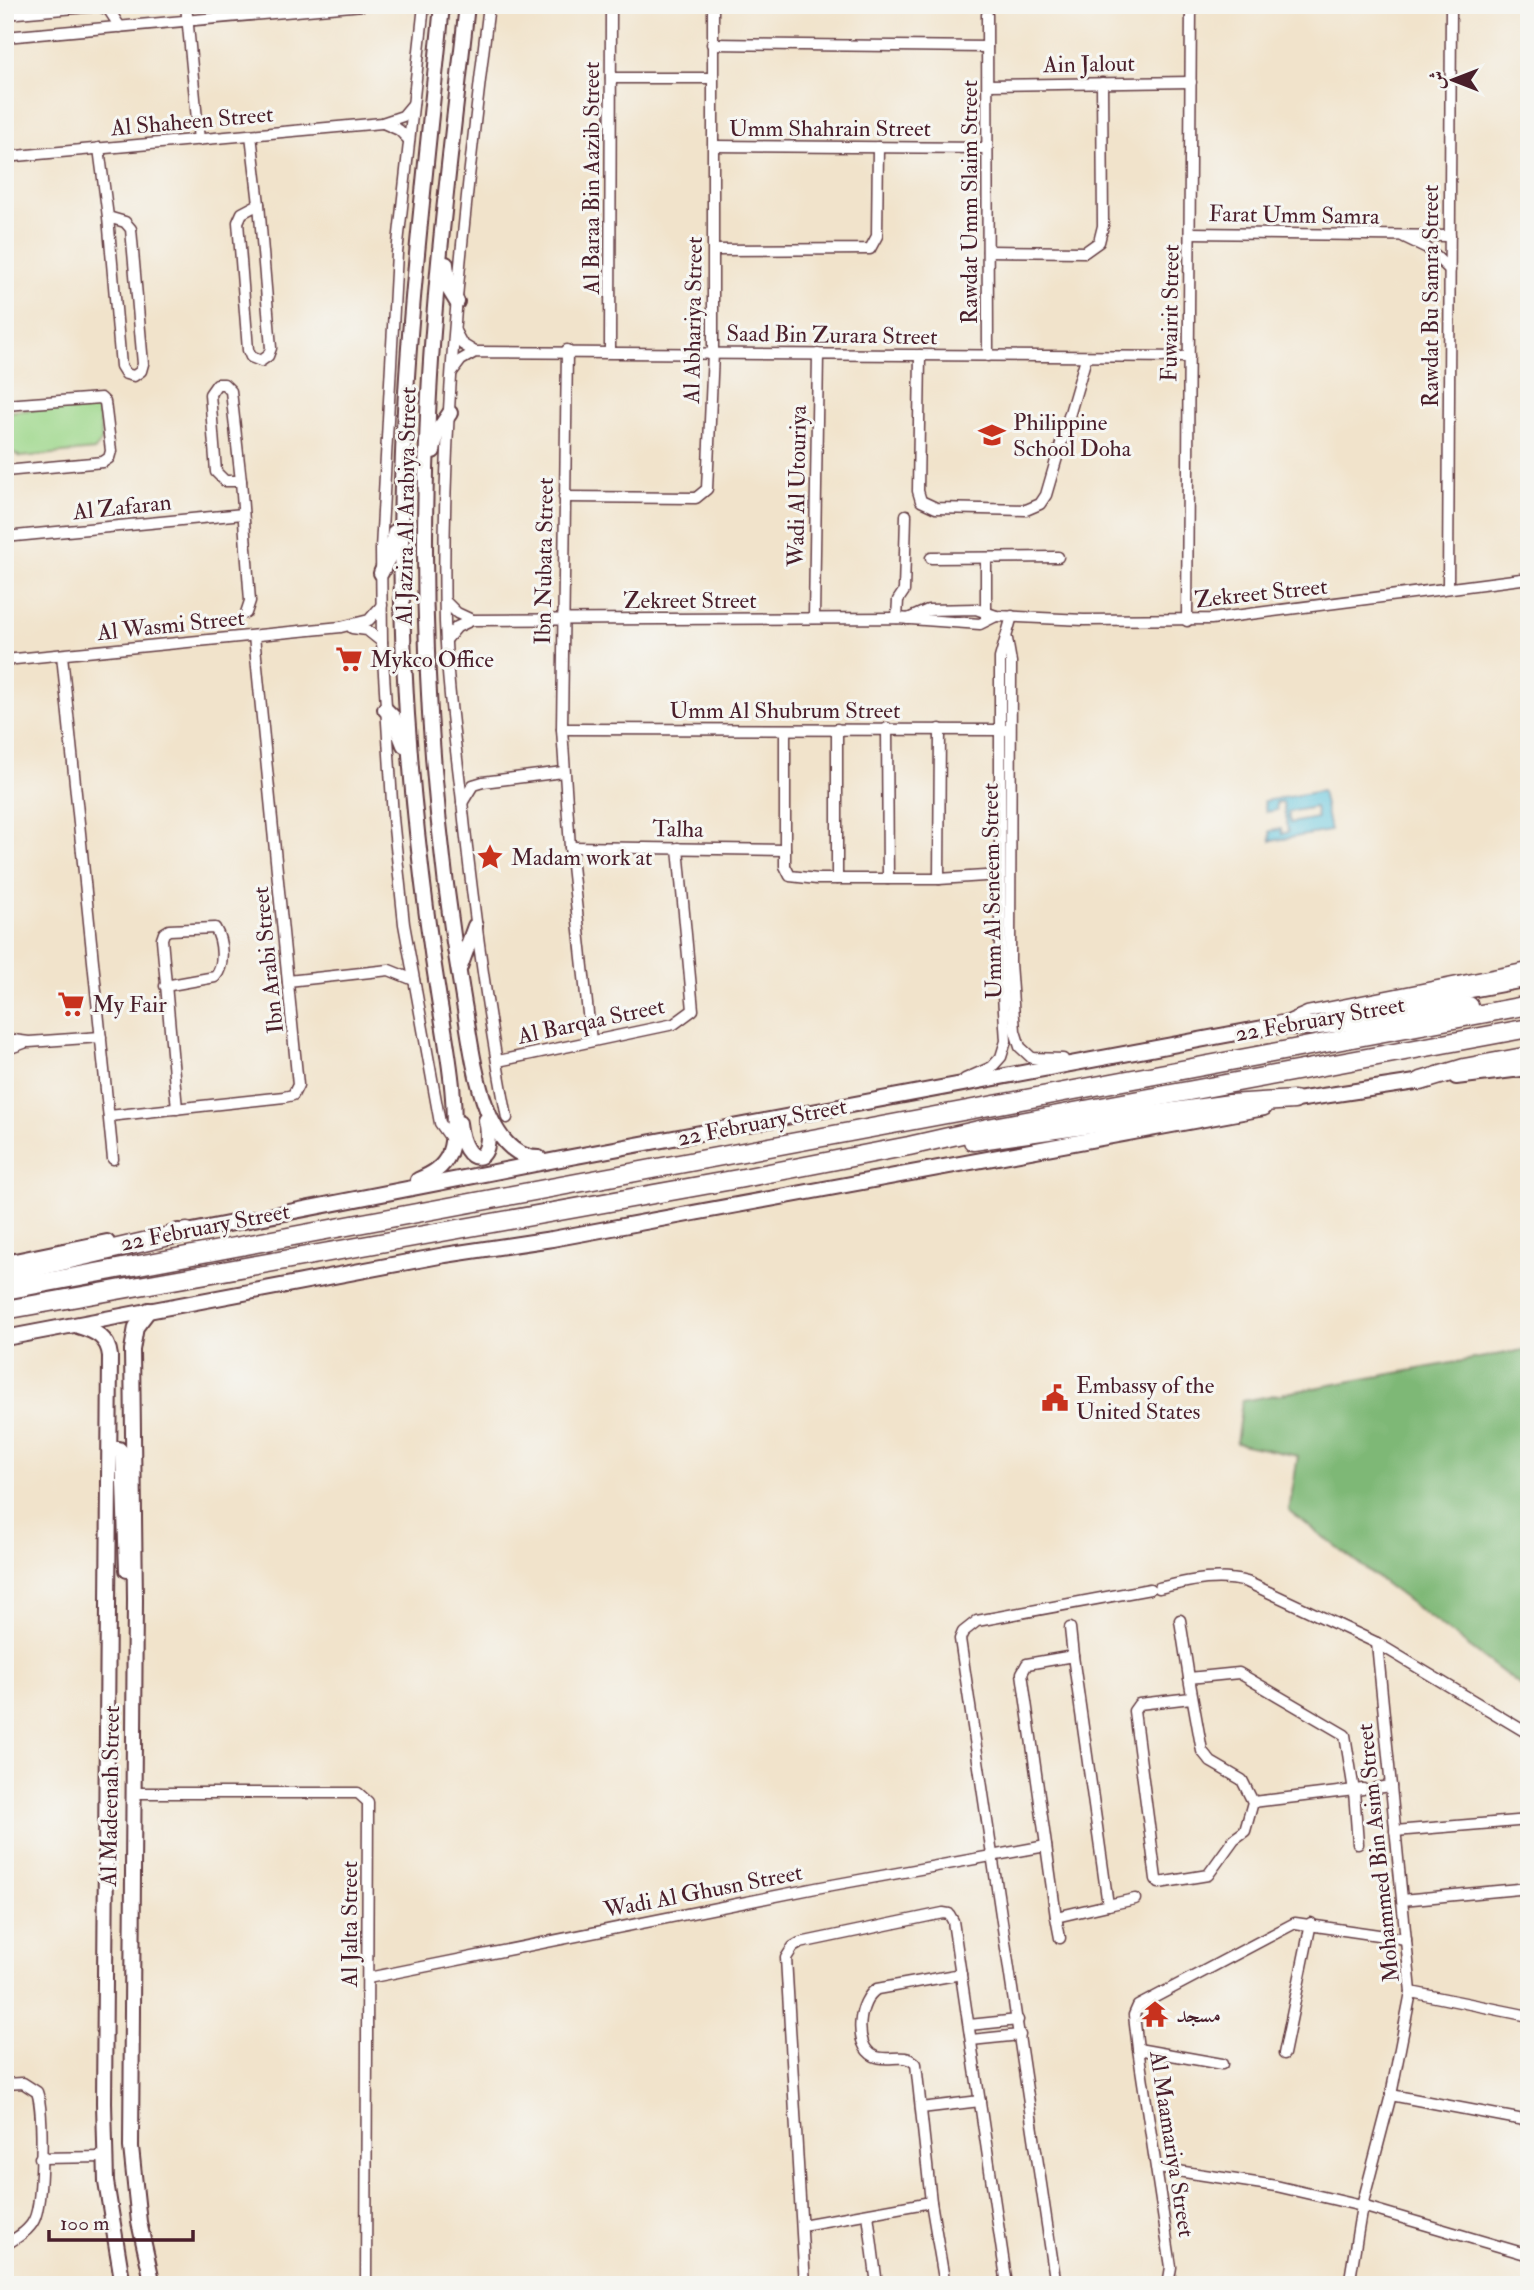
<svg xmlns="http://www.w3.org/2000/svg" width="1534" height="2290" font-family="'IM FELL Double Pica',Amiri,serif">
<rect width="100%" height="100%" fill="#f6f6f2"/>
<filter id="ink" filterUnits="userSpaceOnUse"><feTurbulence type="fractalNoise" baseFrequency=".0143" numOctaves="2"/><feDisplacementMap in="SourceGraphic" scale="14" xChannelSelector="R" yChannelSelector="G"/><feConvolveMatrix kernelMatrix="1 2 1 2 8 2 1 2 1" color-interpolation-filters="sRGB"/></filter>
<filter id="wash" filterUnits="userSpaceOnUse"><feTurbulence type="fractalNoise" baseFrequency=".00686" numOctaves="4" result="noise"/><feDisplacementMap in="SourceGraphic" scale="28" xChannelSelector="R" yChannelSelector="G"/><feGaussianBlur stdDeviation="1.57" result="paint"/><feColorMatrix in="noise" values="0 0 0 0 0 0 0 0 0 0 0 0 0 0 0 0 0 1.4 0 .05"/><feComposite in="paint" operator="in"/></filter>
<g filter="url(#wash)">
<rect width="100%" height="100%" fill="#f1e3cb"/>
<path fill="#9dd78a" stroke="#747b5a" stroke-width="2" d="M92,403L98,407L102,440L95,450L21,457L9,450L5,426L7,412Z"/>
<path fill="#7eb876" stroke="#646c50" stroke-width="2" d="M1529,1349V1692L1289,1511L1298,1456L1236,1443L1242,1401Z"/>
<path fill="#5dc3db" stroke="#547183" stroke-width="2" fill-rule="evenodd" d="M1322,791L1330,831L1271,841L1270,831L1281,829L1282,834L1288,832L1283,803H1276L1277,810L1266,812L1264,801ZM1315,807L1317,818L1290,823L1288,812Z"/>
</g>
<g filter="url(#ink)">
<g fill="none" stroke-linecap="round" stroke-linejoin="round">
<defs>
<g id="street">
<path d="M186,5L199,140"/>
<path d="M424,5L397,253L381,549L382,642L393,818L404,924L440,1123L452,1140"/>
<path d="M489,5C464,209 440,416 445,622C447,682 455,741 462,801C473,907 487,1013 507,1118"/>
<path d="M5,14L99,6L109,10L120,27"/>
<path d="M987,15L988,356"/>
<path d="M5,37L363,5"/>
<path d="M712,44L987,47"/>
<path d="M611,78H711"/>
<path d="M988,85L1191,82"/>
<path d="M383,123L399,130L409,140"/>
<path d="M251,135L259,204"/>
<path d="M714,146L987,148"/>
<path d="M99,148L108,217L121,366L126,374L134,376L141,371L143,364L131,229L125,222L108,217"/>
<path d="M5,157L382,123L403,116L413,104"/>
<path d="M259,204L271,348L268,356L261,361L251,357L248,350L238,222L242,213Z"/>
<path d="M1190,233L1450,236"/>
<path d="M1404,237L1427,248L1450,270"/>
<path d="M714,250L870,249L877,236L878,147"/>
<path d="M988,251L1085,252L1099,242L1103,226L1102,83"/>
<path d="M455,331L462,344L475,352"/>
<path d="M567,350L562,729L570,847L591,1041"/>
<path d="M610,351L611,5"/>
<path d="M920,355L918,491L921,501L936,508L1026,510L1040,504L1046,495L1086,358"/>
<path d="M452,372L461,360L475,352L1189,357"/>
<path d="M217,384H224L231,391L241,481H225L216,472L210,394Z"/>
<path d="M5,405L101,398L105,402L111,451L109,458L103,462L5,471"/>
<path d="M241,481L250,601L246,613"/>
<path d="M564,497L696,498L707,489L713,353V5"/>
<path d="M5,537L243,514"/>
<path d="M931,558L1058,557"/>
<path d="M1448,588L1451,5"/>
<path d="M445,601L457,613L472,620"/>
<path d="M986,617V558"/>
<path d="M814,618L818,354"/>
<path d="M897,618L898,600L904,591L906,515"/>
<path d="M908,619L928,610L976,609L996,616L1084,620L1211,619L1529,578"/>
<path d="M1187,621L1191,5"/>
<path d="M352,628L367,630L382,642"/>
<path d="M1007,639L1011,662L1010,963L1015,1031L1020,1047L1032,1058L1063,1059"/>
<path d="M446,640L457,627L472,620L897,618L980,624L996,616"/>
<path d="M62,655L113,1159"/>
<path d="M5,660L341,627L369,620L382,605"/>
<path d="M887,728L888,879"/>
<path d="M562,729L1005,730"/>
<path d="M785,731V866L790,876L817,879H939L1000,875"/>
<path d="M462,803L473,785L483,782L563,772"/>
<path d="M570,847L785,850"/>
<path d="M837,879V729"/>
<path d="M939,879L940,729"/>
<path d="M288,981L389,970L414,980"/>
<path d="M165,986L215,977C225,966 223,941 215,928L169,930L164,933L162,939L177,1109"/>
<path d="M1284,1022L1307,1012L1529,968"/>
<path d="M5,1039L29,1042L101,1037"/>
<path d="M5,1050L24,1043"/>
<path d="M498,1061L674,1024L693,1010L678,848"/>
<path d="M965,1079L992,1067L1001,1057L1006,1041L1000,949V658L1012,616"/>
<path d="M109,1116L284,1097L293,1095L298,1085L254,636"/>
<path d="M1159,1588C1190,1581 1216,1574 1247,1582L1377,1643L1529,1734"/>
<path d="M1180,1620L1189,1678"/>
<path d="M1070,1628L1073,1656"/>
<path d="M1073,1656L1108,1905L1056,1917L1022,1673L1027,1664Z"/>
<path d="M1191,1698L1139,1704L1134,1711L1156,1879L1159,1883L1208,1875L1234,1839L1245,1831L1253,1802L1242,1780L1211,1762L1202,1751L1189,1678L1239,1673L1345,1735L1354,1791L1358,1844"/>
<path d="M1376,1788L1391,1786"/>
<path d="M133,1793H358L368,1802L366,2285"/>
<path d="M1253,1802L1363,1789"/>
<path d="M1395,1831L1529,1820"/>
<path d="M1402,1900L1529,1888"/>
<path d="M1108,1905L1135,1899"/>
<path d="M1056,1917L1060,1938"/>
<path d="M368,1978L816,1888L1046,1846"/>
<path d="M1411,1992L1529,2016"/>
<path d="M969,2025L1018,2020"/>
<path d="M971,2040L1020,2035"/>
<path d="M1138,2049L1222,2064"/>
<path d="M1284,2054L1311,1923"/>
<path d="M5,2084L23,2083L37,2092C44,2111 43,2202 34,2220C29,2231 16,2238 5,2245"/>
<path d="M1391,2095L1529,2121"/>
<path d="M921,2108L980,2101"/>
<path d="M40,2158L105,2157"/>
<path d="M1158,2168L1276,2186L1362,2206L1529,2255"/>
<path d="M868,2214L877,2285"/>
<path d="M802,2225L931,2202"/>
<path d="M805,2285L786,1958L793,1947L800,1943L943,1913L949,1914L953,1921L1006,2278L1002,2285"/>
<path d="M945,2285L931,2202L916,2064C904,2051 888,2063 874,2056C853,2046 858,2000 877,1989L961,1974"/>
<path d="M1056,2285L960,1639L963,1632L977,1621L1150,1589"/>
<path d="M1168,2285L1171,2267L1138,2049L1134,2015L1138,2006L1295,1923L1406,1939"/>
<path d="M1349,2285L1362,2206L1391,2095L1411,1992L1377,1643"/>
</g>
<g id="secondary">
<path d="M467,5C452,142 434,278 428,415C419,612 430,810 464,1004C472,1048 481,1158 539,1158"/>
<path d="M446,264L449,289L457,302"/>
<path d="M433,451L437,432L450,413"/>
<path d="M381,573L390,554L395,532"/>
<path d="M385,709L393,717L404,745"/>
<path d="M460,967L475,926"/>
<path d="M1331,1016L1529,979"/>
<path d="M1456,1077L1529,1068"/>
<path d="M1283,1102L1429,1080"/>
<path d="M459,1123C464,1171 496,1166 486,1120"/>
<path d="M418,1180C432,1174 443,1168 449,1154C462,1119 445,1037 439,999C430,943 423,888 417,832C405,717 399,600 402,484C406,324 427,164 442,5"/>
<path d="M178,1231L187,1232L566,1158L1290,1023"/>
<path d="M5,1263L107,1242"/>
<path d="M149,1310L136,1327L132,1350L135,1599L131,2147L139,2222L153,2285"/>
<path d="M78,1326C95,1331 108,1337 110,1356L104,2103L106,2182L123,2285"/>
<path d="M5,1338L445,1255L552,1239L1264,1108"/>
<path d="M110,1449H119L123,1454L127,1570"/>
</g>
<g id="highway">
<path d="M1280,1025L1310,1026L1469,1006"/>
<path d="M1421,1081L1464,1068L1529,1056"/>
<path d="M973,1141L1230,1104L1294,1100"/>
<path d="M5,1274L187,1232"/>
<path d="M5,1290L1529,1005"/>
<path d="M5,1310L738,1179L909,1146L988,1128L1529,1028"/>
</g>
</defs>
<use href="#street" stroke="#633c43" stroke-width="13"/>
<use href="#secondary" stroke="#633c43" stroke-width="18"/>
<use href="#highway" stroke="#633c43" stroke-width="21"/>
<use href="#street" stroke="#fff" stroke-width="10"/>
<use href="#secondary" stroke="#fff" stroke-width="14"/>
<use href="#highway" stroke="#fff" stroke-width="18"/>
</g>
</g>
<defs>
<symbol id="school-bare" viewBox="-9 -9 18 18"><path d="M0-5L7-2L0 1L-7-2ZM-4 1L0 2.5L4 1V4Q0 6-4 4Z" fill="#c8321e" stroke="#f6f6f2" stroke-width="2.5" paint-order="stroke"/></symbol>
<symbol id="supermarket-bare" viewBox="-9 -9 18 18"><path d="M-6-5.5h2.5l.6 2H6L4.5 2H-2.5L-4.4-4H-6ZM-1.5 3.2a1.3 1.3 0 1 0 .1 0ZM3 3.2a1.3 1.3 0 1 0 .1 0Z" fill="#c8321e" stroke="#f6f6f2" stroke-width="2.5" paint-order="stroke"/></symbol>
<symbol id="sight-bare" viewBox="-9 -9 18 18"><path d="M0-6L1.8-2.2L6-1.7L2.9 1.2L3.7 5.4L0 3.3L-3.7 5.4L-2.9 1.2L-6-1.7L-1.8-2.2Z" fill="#c8321e" stroke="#f6f6f2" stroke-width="2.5" paint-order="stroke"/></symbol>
<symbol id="civic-bare" viewBox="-9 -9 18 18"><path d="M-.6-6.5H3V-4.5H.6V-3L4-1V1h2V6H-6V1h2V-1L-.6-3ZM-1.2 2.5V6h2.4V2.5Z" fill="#c8321e" stroke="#f6f6f2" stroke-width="2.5" paint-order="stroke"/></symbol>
<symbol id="temple-bare" viewBox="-9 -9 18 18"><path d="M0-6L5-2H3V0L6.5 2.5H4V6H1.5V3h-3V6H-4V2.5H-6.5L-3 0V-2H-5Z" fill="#c8321e" stroke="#f6f6f2" stroke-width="2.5" paint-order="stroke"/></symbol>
</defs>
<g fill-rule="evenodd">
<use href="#school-bare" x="973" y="416" width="38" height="38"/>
<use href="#supermarket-bare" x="330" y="640" width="38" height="38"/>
<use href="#sight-bare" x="471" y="838" width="38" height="38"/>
<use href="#supermarket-bare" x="52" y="985" width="38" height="38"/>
<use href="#civic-bare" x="1036" y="1379" width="38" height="38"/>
<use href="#temple-bare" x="1136" y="1995" width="38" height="38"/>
</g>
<g text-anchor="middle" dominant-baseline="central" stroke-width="6" stroke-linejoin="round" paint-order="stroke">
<g font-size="23" fill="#4a1f2b" stroke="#f6f6f2">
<text transform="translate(1089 64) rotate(-1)">Ain Jalout</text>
<text transform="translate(192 121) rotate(-5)">Al Shaheen Street</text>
<text x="830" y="128">Umm Shahrain Street</text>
<text transform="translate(591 178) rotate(-90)">Al Baraa Bin Aazib Street</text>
<text transform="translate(969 202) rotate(-90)">Rawdat Umm Slaim Street</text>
<text transform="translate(1294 215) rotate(1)">Farat Umm Samra</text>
<text transform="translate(1430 296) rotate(-90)">Rawdat Bu Samra Street</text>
<text transform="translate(1170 313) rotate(-89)">Fuwairit Street</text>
<text transform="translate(693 320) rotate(-89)">Al Abhariya Street</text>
<text transform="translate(832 335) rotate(1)">Saad Bin Zurara Street</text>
<text transform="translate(797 486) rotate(-89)">Wadi Al Utouriya</text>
<text transform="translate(406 506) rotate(-89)">Al Jazira Al Arabiya Street</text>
<text transform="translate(122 507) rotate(-6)">Al Zafaran</text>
<text transform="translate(544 561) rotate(-89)">Ibn Nubata Street</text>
<text transform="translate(1261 593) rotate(-6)">Zekreet Street</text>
<text x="690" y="600">Zekreet Street</text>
<text transform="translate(171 625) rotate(-6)">Al Wasmi Street</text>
<text x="785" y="710">Umm Al Shubrum Street</text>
<text transform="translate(678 829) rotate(1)">Talha</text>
<text transform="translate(992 891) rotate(-91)">Umm Al Seneem Street</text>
<text transform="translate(268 960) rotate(-96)">Ibn Arabi Street</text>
<text transform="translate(1320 1019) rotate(-10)">22 February Street</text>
<text transform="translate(591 1021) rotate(-12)">Al Barqaa Street</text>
<text transform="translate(762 1122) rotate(-11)">22 February Street</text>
<text transform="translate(205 1227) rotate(-11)">22 February Street</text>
<text transform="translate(110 1796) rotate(-89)">Al Madeenah Street</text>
<text transform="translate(1378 1853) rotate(-96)">Mohammed Bin Asim Street</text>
<text transform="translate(703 1891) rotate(-11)">Wadi Al Ghusn Street</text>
<text transform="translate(349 1924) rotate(-90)">Al Jalta Street</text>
<text transform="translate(1172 2144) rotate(81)">Al Maamariya Street</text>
</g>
<g font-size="23" fill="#4a1f2b" stroke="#f6f6f2" text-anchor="start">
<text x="1013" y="422">Philippine<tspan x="1013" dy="26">School Doha</tspan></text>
<text x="370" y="659">Mykco Office</text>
<text x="511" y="857">Madam work at</text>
<text x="92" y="1004">My Fair</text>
<text x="1076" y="1385">Embassy of the<tspan x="1076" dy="26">United States</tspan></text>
<text x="1176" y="2014">مسجد</text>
</g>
</g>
<rect width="1534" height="2290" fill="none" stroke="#f6f6f2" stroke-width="28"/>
<g transform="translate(1453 80) rotate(270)" stroke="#f6f6f2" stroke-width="5" paint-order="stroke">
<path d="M0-5L12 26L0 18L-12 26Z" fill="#4a1f2b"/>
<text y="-10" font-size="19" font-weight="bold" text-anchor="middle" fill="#4a1f2b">ش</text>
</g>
<path d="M49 2230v10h144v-10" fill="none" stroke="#4a1f2b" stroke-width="3.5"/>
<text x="60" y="2230" font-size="21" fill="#4a1f2b" stroke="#f6f6f2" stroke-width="5" paint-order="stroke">100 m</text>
</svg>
